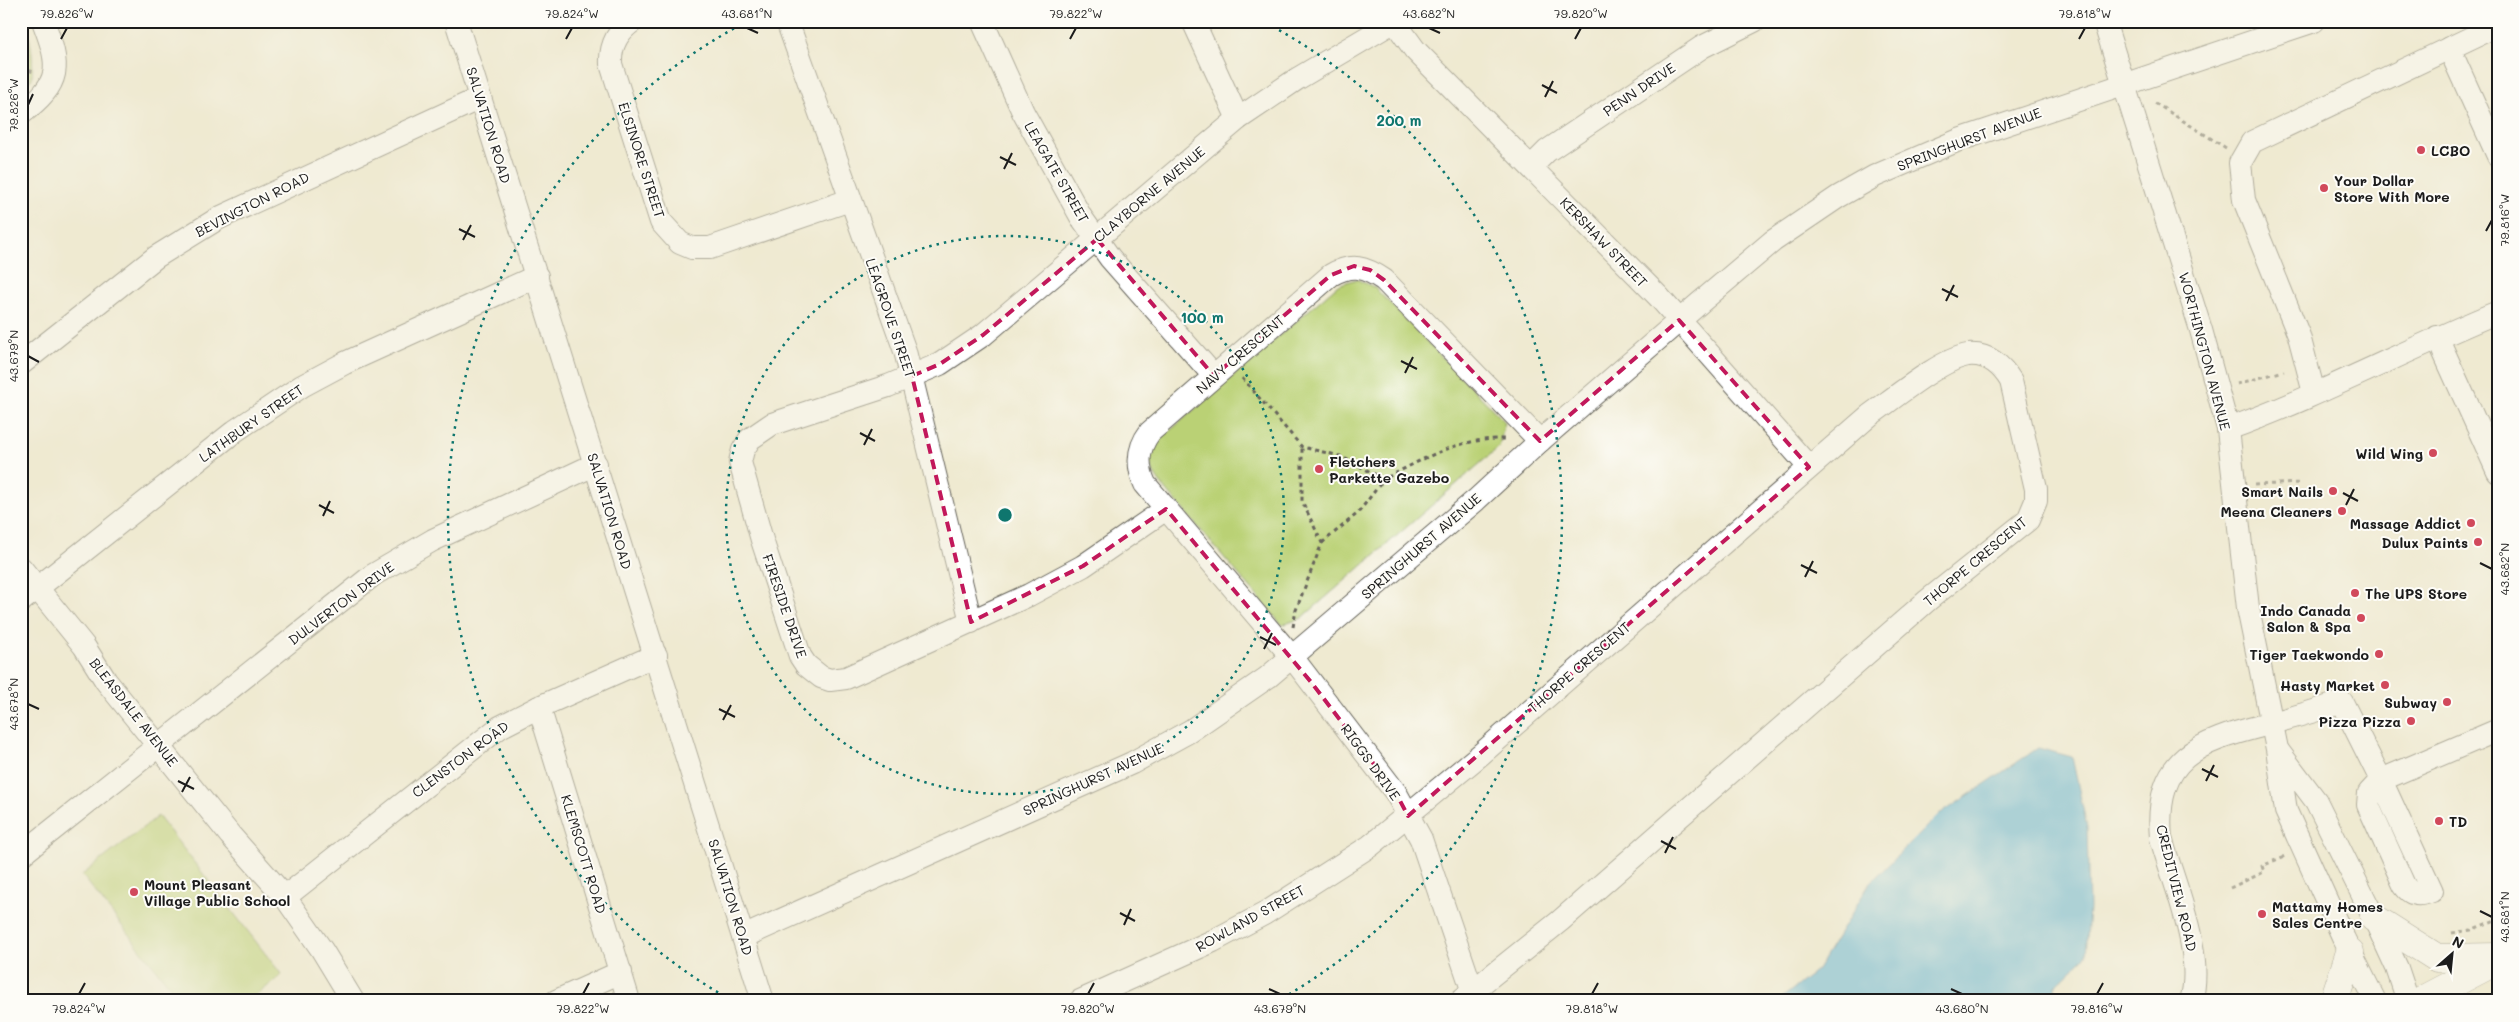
<svg xmlns="http://www.w3.org/2000/svg" width="2519" height="1022" font-family="Mali,sans-serif">
<rect width="100%" height="100%" fill="#fdfcf7"/>
<filter id="ink" filterUnits="userSpaceOnUse"><feTurbulence type="fractalNoise" baseFrequency=".02" numOctaves="2"/><feDisplacementMap in="SourceGraphic" scale="10" xChannelSelector="R" yChannelSelector="G"/><feConvolveMatrix kernelMatrix="1 2 1 2 8 2 1 2 1" color-interpolation-filters="sRGB"/></filter>
<filter id="wash" filterUnits="userSpaceOnUse"><feTurbulence type="fractalNoise" baseFrequency=".0096" numOctaves="4" result="noise"/><feDisplacementMap in="SourceGraphic" scale="20" xChannelSelector="R" yChannelSelector="G"/><feGaussianBlur stdDeviation="1.12" result="paint"/><feColorMatrix in="noise" values="0 0 0 0 0 0 0 0 0 0 0 0 0 0 0 0 0 1.4 0 .05"/><feComposite in="paint" operator="in"/></filter>
<g filter="url(#wash)">
<rect width="100%" height="100%" fill="#efead1"/>
<g fill="#bad175" stroke="#6b7648">
<path d="M21,21H25C31,40 34,59 32,79L21,87Z"/>
<path d="M1356,279L1374,287L1505,422L1499,447L1302,618L1282,625L1162,485C1149,468 1146,460 1158,441L1338,285Z"/>
<path d="M158,816L282,975L249,1001H181L82,875Z"/>
</g>
<path fill="#5db4da" stroke="#3c687b" d="M2038,748L2072,757L2087,827L2089,908L2086,956L2055,986L2056,1001H1778L1817,970L1870,883L1936,817Z"/>
</g>
<g filter="url(#ink)">
<g fill="none" stroke-linecap="round" stroke-linejoin="round">
<defs>
<g id="minor">
<path d="M456,21L763,1001"/>
<path d="M633,21C618,31 610,45 611,64L661,222L680,243L692,248H710L850,200"/>
<path d="M787,21L905,351L971,622"/>
<path d="M982,21L1023,112L1081,217L1110,258L1214,376"/>
<path d="M1193,21L1238,119"/>
<path d="M1394,21L1415,50L1658,296L1809,467"/>
<path d="M2104,21L2201,330L2228,429L2248,608L2277,749L2286,811L2344,939L2375,1001"/>
<path d="M2449,48L2498,156"/>
<path d="M21,114C62,82 61,68 43,21"/>
<path d="M1531,167L1547,151L1702,47L1754,21"/>
<path d="M2437,337L2498,472"/>
<path d="M21,364L156,257L219,218L480,98"/>
<path d="M2314,393L2299,336L2244,200L2240,163L2252,142L2498,25"/>
<path d="M2228,429C2320,396 2407,349 2498,312"/>
<path d="M1166,509L1083,566L1029,595L846,678L830,680L821,677L806,665L800,656L762,540L740,462L743,450L750,439L772,424L888,386L940,364L983,335L1238,119L1297,79L1395,21"/>
<path d="M21,568L84,646L106,681L139,722L230,835L285,897L322,950L353,1001"/>
<path d="M21,601L235,431L302,386L345,363L537,276"/>
<path d="M539,707L629,1001"/>
<path d="M2279,752L2316,801L2374,918L2397,968L2408,1001"/>
<path d="M2381,780L2432,891C2420,896 2411,896 2404,885L2368,805L2369,793Z"/>
<path d="M21,855L373,575L433,540L596,464"/>
<path d="M285,897L500,727L539,707L656,655"/>
<path d="M743,937L1132,763L1190,731L1268,677L1476,500L1540,441L1702,301L1773,241L1838,197L1875,176L1959,140L2314,21"/>
<path d="M556,1001L621,972"/>
<path d="M1080,1001L1213,941L1264,914L1370,846L1480,755L1870,415C1893,399 1941,359 1968,355C1988,353 2002,366 2011,381L2036,489V501L2028,520L1928,600L1560,921L1460,1001"/>
<path d="M1476,1001L1421,839L1396,793L1292,657L1145,484C1137,466 1137,449 1150,432L1331,275C1352,263 1365,267 1384,280L1540,441"/>
<path d="M2191,1001C2205,953 2174,885 2161,838C2154,757 2198,742 2265,725C2291,718 2316,711 2342,702L2381,780L2498,730"/>
</g>
<g id="major">
<path d="M2374,918L2437,958L2498,957"/>
<path d="M2334,1001L2350,952"/>
<path d="M2420,1001L2498,960"/>
</g>
</defs>
<use href="#minor" stroke="#66645b" stroke-width="24"/>
<use href="#major" stroke="#66645b" stroke-width="29"/>
<g stroke="#66645b" stroke-width="3" stroke-dasharray="4 4" stroke-linecap="butt">
<path d="M21,68L34,72"/>
<path d="M2155,103L2226,148"/>
<path d="M1242,378L1302,447L1340,456L1384,479C1426,458 1457,438 1505,439"/>
<path d="M2237,384L2284,371"/>
<path d="M2254,485L2301,483"/>
<path d="M1322,543L1358,513L1384,479"/>
<path d="M1293,627L1296,610L1322,543L1302,501V447"/>
<path d="M2230,888L2264,872L2262,866L2285,856"/>
<path d="M2452,933L2471,930L2498,919"/>
</g>
<use href="#minor" stroke="#fff" stroke-width="22"/>
<use href="#major" stroke="#fff" stroke-width="28"/>
</g>
</g>
<path d="M0 0H2519V1022H0ZM1097,239L1214,376L1331,275L1354,266L1370,270L1384,280L1540,441L1679,320L1809,467L1408,816L1396,793L1311,682L1166,509L1083,566L971,622L912,376L940,364L983,335Z" fill="#efead1" fill-opacity=".55" fill-rule="evenodd"/>
<path fill="none" stroke="#c2185b" stroke-width="4" stroke-dasharray="10 6" stroke-linejoin="round" d="M1097,239L1214,376L1331,275L1354,266L1370,270L1384,280L1540,441L1679,320L1809,467L1408,816L1396,793L1311,682L1166,509L1083,566L971,622L912,376L940,364L983,335Z"/>
<path fill="none" stroke="#1c1c1c" stroke-width="2" d="M747,28L758,33M1429,28L1440,33M61,39L67,28M566,39L572,28M1070,39L1076,28M1575,39L1581,28M2079,39L2085,28M1542,85L1557,93M1545,97L1553,81M28,105L33,94M1000,157L1016,165M1004,169L1012,153M459,229L475,237M2486,231L2492,220M463,240L471,225M1942,289L1958,297M1946,301L1954,285M28,356L39,362M1401,361L1417,369M1405,373L1413,357M860,433L875,441M864,445L872,429M2343,493L2358,501M319,505L334,513M2346,505L2354,489M323,516L330,501M2480,563L2492,569M1801,565L1817,573M1805,577L1813,561M1260,637L1276,645M1264,649L1272,633M28,704L39,709M719,709L735,717M723,720L731,705M2202,769L2218,777M178,781L194,789M2206,781L2214,765M182,792L190,777M1661,841L1676,849M1665,853L1673,837M2480,911L2492,917M1120,913L1135,921M1124,925L1131,909M1269,989L1280,994M1951,989L1962,994M79,994L85,983M583,994L589,983M1088,994L1094,983M1592,994L1598,983M2097,994L2103,983"/>
<g fill="none" stroke="#0f766e" stroke-width="2.5" stroke-dasharray="2.5 5">
<circle cx="1005" cy="515" r="279"/>
<path d="M731 1000A557 557 0 0 1 744 23M1266 23A557 557 0 0 1 1279 1000"/>
</g>
<g fill="#d1495b" stroke="#fdfcf7" stroke-width="2">
<circle cx="2421" cy="150" r="5"/>
<circle cx="2324" cy="188" r="5"/>
<circle cx="2433" cy="453" r="5"/>
<circle cx="1319" cy="469" r="5"/>
<circle cx="2333" cy="491" r="5"/>
<circle cx="2342" cy="511" r="5"/>
<circle cx="2471" cy="523" r="5"/>
<circle cx="2478" cy="542" r="5"/>
<circle cx="2355" cy="593" r="5"/>
<circle cx="2361" cy="618" r="5"/>
<circle cx="2379" cy="654" r="5"/>
<circle cx="2385" cy="685" r="5"/>
<circle cx="2447" cy="702" r="5"/>
<circle cx="2411" cy="721" r="5"/>
<circle cx="2439" cy="821" r="5"/>
<circle cx="134" cy="892" r="5"/>
<circle cx="2262" cy="914" r="5"/>
</g>
<g text-anchor="middle" dominant-baseline="central" stroke-width="4" stroke-linejoin="round" paint-order="stroke">
<g font-size="14" fill="#1c1c1c" stroke="#fdfcf7">
<text transform="translate(1639 89) rotate(-34)">PENN DRIVE</text>
<text transform="translate(489 125) rotate(73)">SALVATION ROAD</text>
<text transform="translate(1969 139) rotate(-21)">SPRINGHURST AVENUE</text>
<text transform="translate(642 160) rotate(72)">ELSINORE STREET</text>
<text transform="translate(1057 172) rotate(60)">LEAGATE STREET</text>
<text transform="translate(1149 194) rotate(-40)">CLAYBORNE AVENUE</text>
<text transform="translate(252 204) rotate(-27)">BEVINGTON ROAD</text>
<text transform="translate(1604 242) rotate(46)">KERSHAW STREET</text>
<text transform="translate(891 318) rotate(71)">LEAGROVE STREET</text>
<text transform="translate(2205 351) rotate(75)">WORTHINGTON AVENUE</text>
<text transform="translate(1240 354) rotate(-41)">NAVY CRESCENT</text>
<text transform="translate(251 423) rotate(-35)">LATHBURY STREET</text>
<text transform="translate(610 511) rotate(73)">SALVATION ROAD</text>
<text transform="translate(1421 546) rotate(-41)">SPRINGHURST AVENUE</text>
<text transform="translate(1975 561) rotate(-40)">THORPE CRESCENT</text>
<text transform="translate(341 603) rotate(-37)">DULVERTON DRIVE</text>
<text transform="translate(785 606) rotate(71)">FIRESIDE DRIVE</text>
<text transform="translate(1579 667) rotate(-41)">THORPE CRESCENT</text>
<text transform="translate(134 712) rotate(52)">BLEASDALE AVENUE</text>
<text transform="translate(460 759) rotate(-37)">CLENSTON ROAD</text>
<text transform="translate(1371 762) rotate(54)">RIGGS DRIVE</text>
<text transform="translate(1093 779) rotate(-25)">SPRINGHURST AVENUE</text>
<text transform="translate(584 854) rotate(73)">KLEMSCOTT ROAD</text>
<text transform="translate(2177 888) rotate(76)">CREDITVIEW ROAD</text>
<text transform="translate(731 897) rotate(73)">SALVATION ROAD</text>
<text transform="translate(1250 918) rotate(-29)">ROWLAND STREET</text>
</g>
<g font-size="14" font-weight="bold" fill="#1c1c1c" stroke="#fdfcf7" text-anchor="end">
<text x="2431" y="150" text-anchor="start">LCBO</text>
<text x="2334" y="180" text-anchor="start">Your Dollar<tspan x="2334" dy="16">Store With More</tspan></text>
<text x="2423" y="453">Wild Wing</text>
<text x="1329" y="461" text-anchor="start">Fletchers<tspan x="1329" dy="16">Parkette Gazebo</tspan></text>
<text x="2323" y="491">Smart Nails</text>
<text x="2332" y="511">Meena Cleaners</text>
<text x="2461" y="523">Massage Addict</text>
<text x="2468" y="542">Dulux Paints</text>
<text x="2365" y="593" text-anchor="start">The UPS Store</text>
<text x="2351" y="610">Indo Canada<tspan x="2351" dy="16">Salon &amp; Spa</tspan></text>
<text x="2369" y="654">Tiger Taekwondo</text>
<text x="2375" y="685">Hasty Market</text>
<text x="2437" y="702">Subway</text>
<text x="2401" y="721">Pizza Pizza</text>
<text x="2449" y="821" text-anchor="start">TD</text>
<text x="144" y="884" text-anchor="start">Mount Pleasant<tspan x="144" dy="16">Village Public School</tspan></text>
<text x="2272" y="906" text-anchor="start">Mattamy Homes<tspan x="2272" dy="16">Sales Centre</tspan></text>
</g>
</g>
<circle cx="1005" cy="515" r="8" fill="#0f766e" stroke="#fdfcf7" stroke-width="2.5"/>
<g font-size="15" text-anchor="middle" font-weight="bold" fill="#0f766e" stroke="#fdfcf7" stroke-width="4" stroke-linejoin="round" paint-order="stroke">
<text x="1399" y="126">200 m</text>
<text x="1202" y="323">100 m</text>
</g>
<rect width="2519" height="1022" fill="none" stroke="#fdfcf7" stroke-width="55"/>
<g transform="translate(2452 954) rotate(27)" stroke="#fdfcf7" stroke-width="4" paint-order="stroke">
<path d="M0-4L9 19L0 12L-9 19Z" fill="#1c1c1c"/>
<text y="-8" font-size="14" font-weight="bold" text-anchor="middle" fill="#1c1c1c">N</text>
</g>
<rect x="28" y="28" width="2464" height="966" fill="none" stroke="#1c1c1c" stroke-width="2"/>
<g font-size="12" text-anchor="middle" fill="#1c1c1c">
<text x="67" y="18">79.826°W</text>
<text x="572" y="18">79.824°W</text>
<text x="747" y="18">43.681°N</text>
<text x="1076" y="18">79.822°W</text>
<text x="1429" y="18">43.682°N</text>
<text x="1581" y="18">79.820°W</text>
<text x="2085" y="18">79.818°W</text>
<text transform="translate(14 105) rotate(-90)" y="4">79.826°W</text>
<text transform="translate(2505 220) rotate(-90)" y="4">79.816°W</text>
<text transform="translate(14 356) rotate(-90)" y="4">43.679°N</text>
<text transform="translate(2505 569) rotate(-90)" y="4">43.682°N</text>
<text transform="translate(14 704) rotate(-90)" y="4">43.678°N</text>
<text transform="translate(2505 917) rotate(-90)" y="4">43.681°N</text>
<text x="79" y="1013">79.824°W</text>
<text x="583" y="1013">79.822°W</text>
<text x="1088" y="1013">79.820°W</text>
<text x="1280" y="1013">43.679°N</text>
<text x="1592" y="1013">79.818°W</text>
<text x="1962" y="1013">43.680°N</text>
<text x="2097" y="1013">79.816°W</text>
</g>
</svg>
